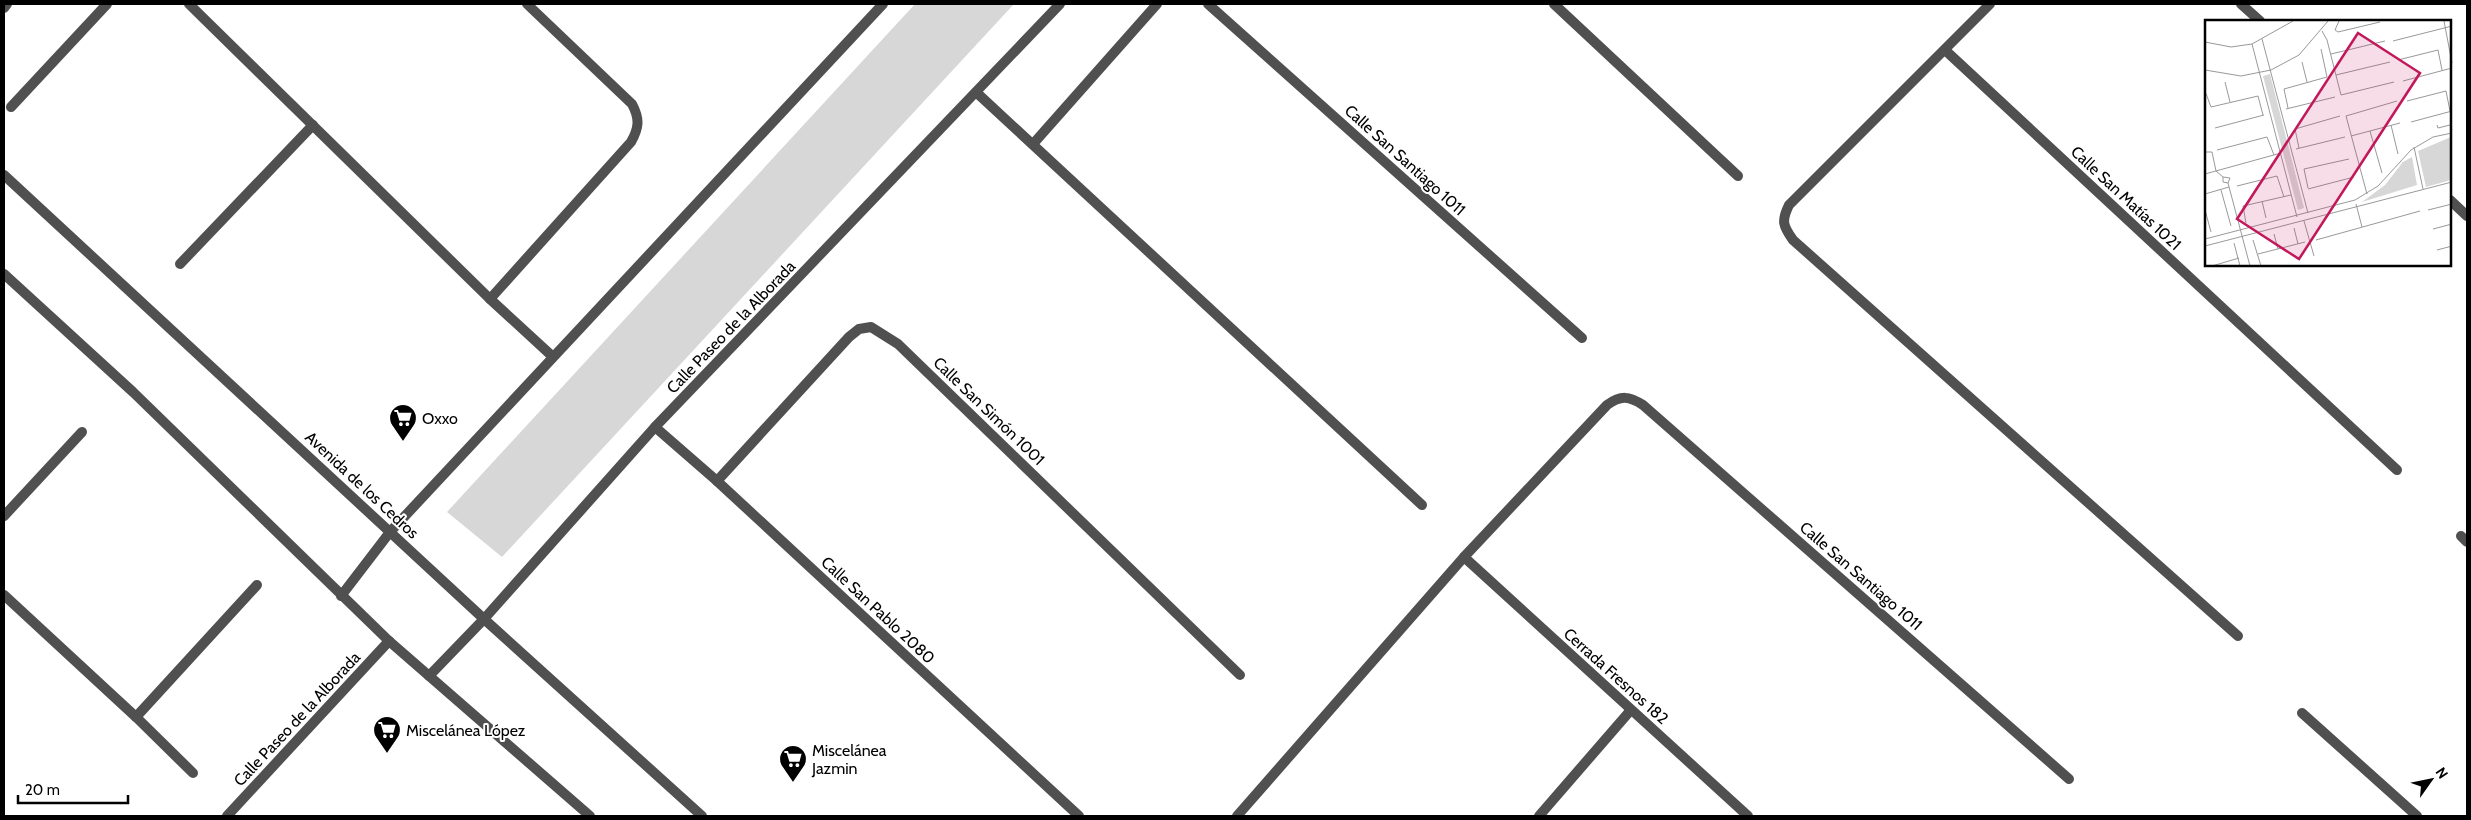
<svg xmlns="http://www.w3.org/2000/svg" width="2471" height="820" font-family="Cabin,sans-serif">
<rect width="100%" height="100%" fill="#fff"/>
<path fill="#d7d7d7" d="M915,4H1014L502,557L447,512Z"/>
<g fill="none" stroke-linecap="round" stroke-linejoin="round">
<g stroke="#505050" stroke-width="10">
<path d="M189,4L490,299L552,356"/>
<path d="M1208,4L1582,338"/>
<path d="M1554,4L1738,176"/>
<path d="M1990,4L1789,205C1781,221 1783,226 1793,240L2238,636"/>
<path d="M2241,4L2260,21"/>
<path d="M4,8L7,4"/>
<path d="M1945,50L2397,470"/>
<path d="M977,93L1422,505"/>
<path d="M11,107L107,4"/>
<path d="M1033,144L1157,4"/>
<path d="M4,175L484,619L702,816"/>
<path d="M2450,200L2467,216"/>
<path d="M180,264L313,125"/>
<path d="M4,274L133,392L389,641L590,816"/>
<path d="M490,299L631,142C639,128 640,119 632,104L527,4"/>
<path d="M655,427L717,481L1079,816"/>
<path d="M717,481L849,337L859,329L871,327L898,344L1240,675"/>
<path d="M4,516L82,432"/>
<path d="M2461,536L2467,542"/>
<path d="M1464,557L1748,816"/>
<path d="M4,595L136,717L193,773"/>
<path d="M341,596L390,532L883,4"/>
<path d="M429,676L484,619L655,427L1060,4"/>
<path d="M2302,713L2417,816"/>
<path d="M136,717L257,585"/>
<path d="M227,816L389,641"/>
<path d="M1237,816L1464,557L1607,405C1621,395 1629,396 1643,405L2069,779"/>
<path d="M1539,816L1630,711"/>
</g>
</g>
<defs>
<symbol id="supermarket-pin" viewBox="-11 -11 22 30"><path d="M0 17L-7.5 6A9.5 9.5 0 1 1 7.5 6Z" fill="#000" stroke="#fff"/><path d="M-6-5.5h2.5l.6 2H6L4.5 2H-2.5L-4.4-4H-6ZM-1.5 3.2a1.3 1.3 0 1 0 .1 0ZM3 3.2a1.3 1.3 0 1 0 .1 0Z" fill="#fff"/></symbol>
</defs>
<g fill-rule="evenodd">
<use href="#supermarket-pin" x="387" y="402" width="32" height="43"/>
<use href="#supermarket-pin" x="371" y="714" width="32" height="43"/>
<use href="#supermarket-pin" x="777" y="743" width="32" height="43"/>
</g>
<g text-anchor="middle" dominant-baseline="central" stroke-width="4" stroke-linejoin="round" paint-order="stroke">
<g font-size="16" fill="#000" stroke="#fff">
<text transform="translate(1405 160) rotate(42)">Calle San Santiago 1011</text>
<text transform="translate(2126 198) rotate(43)">Calle San Matías 1021</text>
<text transform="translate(731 327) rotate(-46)">Calle Paseo de la Alborada</text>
<text transform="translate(989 411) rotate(44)">Calle San Simón 1001</text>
<text transform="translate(362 485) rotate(43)">Avenida de los Cedros</text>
<text transform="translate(1861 576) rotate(41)">Calle San Santiago 1011</text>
<text transform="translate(878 610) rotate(43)">Calle San Pablo 2080</text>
<text transform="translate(1616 676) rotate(42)">Cerrada Fresnos 182</text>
<text transform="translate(297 719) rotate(-47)">Calle Paseo de la Alborada</text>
</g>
<g font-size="16" fill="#000" stroke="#fff" text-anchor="start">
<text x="422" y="418">Oxxo</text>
<text x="406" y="730">Miscelánea López</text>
<text x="812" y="750">Miscelánea<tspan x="812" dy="18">Jazmin</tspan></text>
</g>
</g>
<g transform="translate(2205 20)">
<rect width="246" height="246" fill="#fff"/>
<path d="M65,54L99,188L93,190L58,56ZM246,117V160L221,167L213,131ZM207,137L212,165L157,182L180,165L198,142Z" fill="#d7d7d7"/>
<path fill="none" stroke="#999" stroke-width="1" d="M134,1L130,10L133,12L175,2M239,1L247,43M117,11L122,20L136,75L189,62M57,19L103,193M188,21L247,6M0,22L26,27L47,24L88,1M47,24L92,197M126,34L180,21M193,40L233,30L237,50M97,42L102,62M0,50L36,56L66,50L94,35L123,1M131,55L185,42M198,61L247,48M20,62L25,82M0,71L6,87L53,76L58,95M202,81L241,71L245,91M83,88L79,69L122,57L116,29M81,89L130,77M206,102L247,91M186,105L193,134M232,105L233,108L245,105L247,110M10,108L59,95M165,111L177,153M146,116L195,103M209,127L218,169M94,128L90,109L135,96M91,129L140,117M12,130L62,117L69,135M0,132H7L11,151L18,157V162L23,163M0,154L76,133M18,157L25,158L23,163L45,246M32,166L72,156L79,177M103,168L99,149L144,139M103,169L149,157M16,170L26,206M0,174L24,167M162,174L141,96L192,81M57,181L61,198M151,184L157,207M0,190L6,212M223,190L247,184M99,201L109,236M41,203L38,186L86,175M89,208L93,224M228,209L247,204M69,214L73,229M0,219L150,180L173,166L206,130L228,117L247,113M48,220L56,246M111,220L215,191M29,223L35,246M0,226L247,162M232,230L247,226M53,234L100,222M7,246L34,238"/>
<path fill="#c2185b" fill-opacity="0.15" stroke="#c2185b" stroke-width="2.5" d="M153,13L215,53L94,239L32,199Z"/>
<rect width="246" height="246" fill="none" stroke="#000" stroke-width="2.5"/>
</g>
<rect width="2471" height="820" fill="none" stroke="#000000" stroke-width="10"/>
<g transform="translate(2431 780) rotate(57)" stroke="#ffffff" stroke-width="4" paint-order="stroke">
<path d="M0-4L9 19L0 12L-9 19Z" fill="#000000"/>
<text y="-8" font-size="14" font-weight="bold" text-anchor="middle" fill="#000000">N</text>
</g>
<path d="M18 795v8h110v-8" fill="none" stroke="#000000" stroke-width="2.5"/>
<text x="25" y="795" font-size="15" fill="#000000" stroke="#ffffff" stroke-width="4" paint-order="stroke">20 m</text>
</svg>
